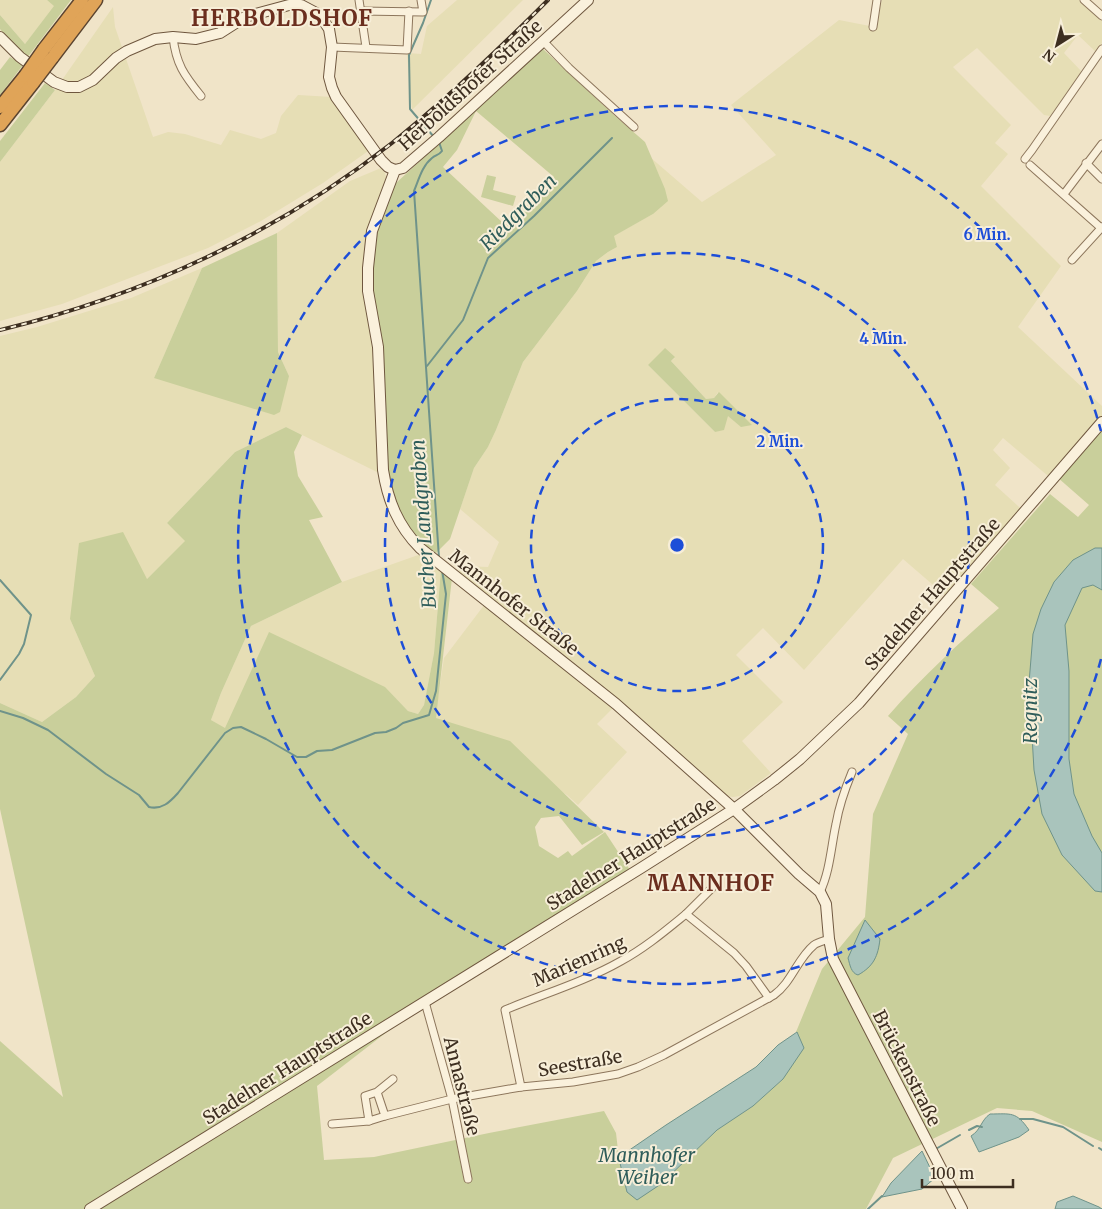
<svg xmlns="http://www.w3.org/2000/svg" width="1102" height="1209" font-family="Merriweather,serif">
<rect width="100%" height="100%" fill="#f0e4c8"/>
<g fill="#e6deb5" fill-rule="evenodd">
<path d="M0,0H47L55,6L25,44L0,15Z"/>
<path d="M457,0H523L412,110L407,53L421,54L427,26Z"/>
<path d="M882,0H1079L1102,20V43L1096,52L1078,35L1064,53L1082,72L1050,116L1044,115L977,48L953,67L1011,125L995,143L1008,154L981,186L1061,266L1018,327L1102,406V429L1054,481L1003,438L993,450L1010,468L995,485L1029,516L954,603L903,559L804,670L763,628L736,655L783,702L742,741L771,773L740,796L733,797L726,796L619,702L597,724L627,752L578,805L567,795L435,718L444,658L488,600L457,573L463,566L488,567L499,542L460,509L474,468L488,447L496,430L523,362L577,291L596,261L608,252L617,247L613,236L653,214L660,177L650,157L702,202L776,155L731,105L839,20L875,27ZM675,358L671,361L706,399L714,398L718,392L715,432L648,365Z"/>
<path d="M113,7L115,27L153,137L168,132L185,134L221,145L230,130L261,139L276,133L281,116L298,95L332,97L371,149L323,183L261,221L208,248L62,304L0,321V162L55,90Z"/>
<path d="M381,168L385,173L390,193L374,331L381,474L286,427L235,452L167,523L186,541L147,579L70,619L95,676L76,697L42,722L0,703V336L37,327L131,298L202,268L154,378L289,376L278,352L277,233L350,181Z"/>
<path d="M421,554L441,569L434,653L424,705L418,714L408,711L384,687L225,729L211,720L221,693L251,626L342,582Z"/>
</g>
<g fill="#c9cf9b" fill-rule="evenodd">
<path d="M47,0H71L27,58L10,42L0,29V15L25,44L54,6Z"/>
<path d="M543,49L615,116L645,142L665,189L668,201L653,214L614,236L617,247L608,252L596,261L577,291L523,362L496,430L488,447L474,468L450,539L436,553L422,544L386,500L379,360L369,297L372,230L396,183ZM476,111L554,177L503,223L443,167L457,150Z"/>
<path d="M10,57L23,65L0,95V70Z"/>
<path d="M45,83L55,90L0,162V141Z"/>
<path d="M487,175L496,177L493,190L516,196L513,206L481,197Z"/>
<path d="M277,233L278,352L289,376L280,412L274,415L154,378L202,268Z"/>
<path d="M665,348L675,357L671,361L706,399L714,398L719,392L752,425L741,427L728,416L724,430L715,432L648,365Z"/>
<path d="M286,427L302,435L294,452L298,476L323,517L309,520L342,582L251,626L221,693L211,720L225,728L269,632L385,687L408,711L418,714L424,705L434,653L441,569L452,578L436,718L510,741L604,832L582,845L559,816L541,818L535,827L539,846L558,858L568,851L572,856L605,832L632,873L427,1001L317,1086L324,1160L374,1157L489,1133L604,1111L616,1133L619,1159L627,1191L661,1184L717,1130L753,1106L783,1079L797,1032H796L822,969L865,917L873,814L908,734L888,716C922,677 960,642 999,608L971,584L1050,494L1078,517L1089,505L1057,477L1102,429V1142L1032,1111L997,1108L893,1158L866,1209H0V1041L63,1097L0,809V703L42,722L76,697L95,676L70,619L79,543L123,532L147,579L185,541L167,523L235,452Z"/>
</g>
<g fill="#a9c4bc" stroke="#6f938a">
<path d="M1095,548H1102V590L1093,585L1082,588L1065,625L1069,671V759L1074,794L1092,836L1102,853V892L1095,891L1062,855L1042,814L1034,770L1029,683L1033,634L1041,609L1054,582L1073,560Z"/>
<path d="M865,920L880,939C878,956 874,966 858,975C851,973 850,965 848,958Z"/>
<path d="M797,1032L804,1048L783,1079L753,1106L717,1130L661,1184L637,1200L627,1192L619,1159L628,1151L666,1125L756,1067L778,1045Z"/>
<path d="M990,1114C1011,1114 1016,1111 1029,1130L1019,1137L979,1152L971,1136C981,1130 981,1120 990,1114Z"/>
<path d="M922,1151L935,1178L922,1189L882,1197L891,1183Z"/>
<path d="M1073,1196L1099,1207L1102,1209H1055L1057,1202Z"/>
</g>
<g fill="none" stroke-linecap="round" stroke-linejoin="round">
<g stroke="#6f938a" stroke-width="2">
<path d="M431,0L423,23L409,55L410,109L434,137"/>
<path d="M439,142L442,151C439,155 436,155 432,158C422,166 419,179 414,191L439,558"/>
<path d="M427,366L463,320L488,258L534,216L612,138"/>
<path d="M0,580L31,615L24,644L19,654L0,680"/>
<path d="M0,711L23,718L48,730L106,774L139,795L149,807C162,810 170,802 178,793L225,733L233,728L241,727L266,739L297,757H306L317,751L332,750L375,733L386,732L396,728L403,723L429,715L436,691L446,594L442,570"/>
<path d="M1020,1119H1033L1063,1127L1093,1146"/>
<path d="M969,1130L977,1126L982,1127"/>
<path d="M1099,1148L1102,1150"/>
<path d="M934,1150L960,1135"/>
<path d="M868,1209L882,1196"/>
</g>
<defs>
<g id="street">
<path d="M359,0L366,47"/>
<path d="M1084,0L1102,16"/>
<path d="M361,11L423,12L421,0"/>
<path d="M873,27L877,0"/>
<path d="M173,37C176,64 184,75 201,96"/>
<path d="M544,42L569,68L634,127"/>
<path d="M332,47L407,50L409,11"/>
<path d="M1025,159L1032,150L1102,49"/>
<path d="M1086,163L1102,179"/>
<path d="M1030,165L1101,228"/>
<path d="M1064,194L1102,144"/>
<path d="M1072,260L1102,227"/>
<path d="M820,892C830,871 831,847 836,824C839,806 845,789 852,772"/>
<path d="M686,914L712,888"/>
<path d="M425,1002L452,1099L468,1179"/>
<path d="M521,1087L505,1010C543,994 584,982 621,961C645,948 665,931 686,914L734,953L746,966L769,998"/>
<path d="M377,1092L385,1116L369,1121L365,1096L377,1092L393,1079"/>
<path d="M385,1116L452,1099L521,1087L573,1082L618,1074L638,1067L664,1055L774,995C792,982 797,959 814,945C818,942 824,941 829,939"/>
<path d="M332,1124L369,1121"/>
</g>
<g id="secondary">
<path d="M0,37L20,57L54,82L67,87H79L93,80L116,58L127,51L155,39L173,37L196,39L220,33L245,17L289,5H301L320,15L329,29L332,47L329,77L332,88L336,97L381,160L388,167L395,170"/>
<path d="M395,170L372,231L368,268V291L378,347L383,470C388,501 398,526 420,548L616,704L734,809L799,874L820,892L826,904L829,939L833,959L962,1209"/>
<path d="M395,170L403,168L439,137L588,0"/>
<path d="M90,1209L641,868L734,809L774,780L800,759L859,703L1102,422"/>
</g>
<g id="highway">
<path d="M44,49L82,0"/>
<path d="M52,58L96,0"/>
<path d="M0,107L25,76"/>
<path d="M0,125L33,83"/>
</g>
</defs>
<use href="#street" stroke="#8d765c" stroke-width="9"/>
<use href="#secondary" stroke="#6f573f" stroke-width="12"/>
<use href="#highway" stroke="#5b4430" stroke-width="15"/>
<use href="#street" stroke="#faf1dc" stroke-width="7"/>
<use href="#secondary" stroke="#faf1dc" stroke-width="10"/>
<use href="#highway" stroke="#e0a458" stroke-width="12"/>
<defs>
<path id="rail" d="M0,330C142,296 277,233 392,143C447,99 498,50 548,0"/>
</defs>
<use href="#rail" stroke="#3d2e20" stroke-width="4"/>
<use href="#rail" stroke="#f7eed8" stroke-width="2" stroke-dasharray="5.5" stroke-linecap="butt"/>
<defs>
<g id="highway-bridge">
<path d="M25,76L44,49"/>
<path d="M33,83L52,58"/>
</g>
</defs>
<use href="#highway-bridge" stroke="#5b4430" stroke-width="15" stroke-linecap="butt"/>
<use href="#highway-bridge" stroke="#e0a458" stroke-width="12"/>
</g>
<g fill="none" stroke="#1d4ed8" stroke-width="2.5" stroke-dasharray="9 6">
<circle cx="677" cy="545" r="146"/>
<circle cx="677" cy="545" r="292"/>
<path d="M1101 659A439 439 0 1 1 1101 431"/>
</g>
<g text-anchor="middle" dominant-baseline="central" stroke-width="4" stroke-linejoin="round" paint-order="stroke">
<g font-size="18" fill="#3d2e20" stroke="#f7eed8">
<text transform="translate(470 85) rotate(-42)">Herboldshofer Straße</text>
<text transform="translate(932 594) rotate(-49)">Stadelner Hauptstraße</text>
<text transform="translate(514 602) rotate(38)">Mannhofer Straße</text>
<text transform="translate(631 854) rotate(-32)">Stadelner Hauptstraße</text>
<text transform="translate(579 961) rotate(-24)">Marienring</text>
<text transform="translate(580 1063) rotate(-10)">Seestraße</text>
<text transform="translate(287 1068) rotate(-32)">Stadelner Hauptstraße</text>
<text transform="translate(907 1068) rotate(63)">Brückenstraße</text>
<text transform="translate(462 1086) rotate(76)">Annastraße</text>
</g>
<g font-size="19" font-style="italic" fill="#2f5d5a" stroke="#f7eed8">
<text transform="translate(518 212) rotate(-45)">Riedgraben</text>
<text transform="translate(423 524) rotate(-94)">Bucher Landgraben</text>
<text transform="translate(1030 711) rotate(-90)">Regnitz</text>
<text x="647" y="1155">Mannhofer<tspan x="647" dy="22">Weiher</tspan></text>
</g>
<g font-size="22" font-weight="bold" letter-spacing="1" fill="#6b2e1e" stroke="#f7eed8">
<text x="282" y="18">HERBOLDSHOF</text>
<text x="711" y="883">MANNHOF</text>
</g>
</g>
<circle cx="677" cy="545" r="8" fill="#1d4ed8" stroke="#f7eed8" stroke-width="2.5"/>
<g font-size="15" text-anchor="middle" font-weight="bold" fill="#1d4ed8" stroke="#f7eed8" stroke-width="4" stroke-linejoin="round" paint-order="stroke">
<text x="987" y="240">6 Min.</text>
<text x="883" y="344">4 Min.</text>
<text x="780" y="447">2 Min.</text>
</g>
<g transform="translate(1057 45) rotate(216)" stroke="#f7eed8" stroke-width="4" paint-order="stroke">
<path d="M0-4L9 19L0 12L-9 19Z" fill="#3d2e20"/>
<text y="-8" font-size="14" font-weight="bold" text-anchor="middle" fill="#3d2e20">N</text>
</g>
<path d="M922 1179v8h91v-8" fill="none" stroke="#3d2e20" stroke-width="2.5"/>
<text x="930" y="1179" font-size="15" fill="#3d2e20" stroke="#f7eed8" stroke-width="4" paint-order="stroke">100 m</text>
</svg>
